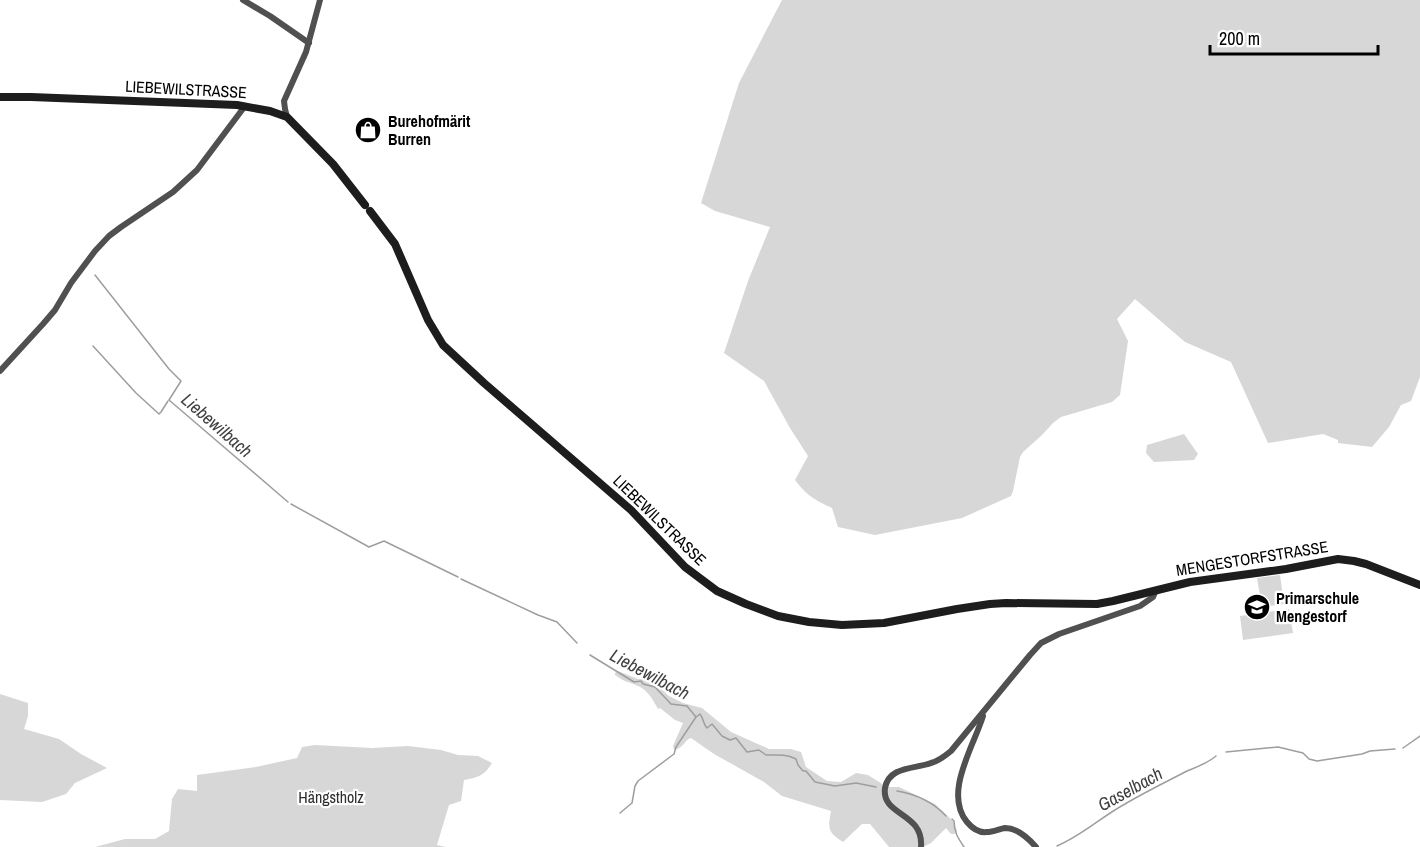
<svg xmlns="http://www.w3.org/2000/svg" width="1420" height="847" font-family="'Archivo Narrow',sans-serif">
<rect width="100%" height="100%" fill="#fff"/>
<g fill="#d7d7d7">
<path d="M782,0H1420V377L1411,401L1401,405L1389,427L1372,447L1338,443V440L1323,434L1268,443L1231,362L1185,342L1135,299L1117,319L1128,341L1120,395L1112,402L1061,417L1053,423L1041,436L1023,452L1020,457L1013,491L1011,496L962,518L875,535L838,527L832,508C815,500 807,496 795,480L808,456L790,428L764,381L724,353L748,281L770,227L715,211L701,203L739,83Z"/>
<path d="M1184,434L1198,454L1194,460L1154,462L1146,453L1147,445Z"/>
<path d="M1280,575L1284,604L1262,607L1257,578Z"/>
<path d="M1289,609L1293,633L1243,640L1240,616Z"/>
<path d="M618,671L638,679H646L654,683L669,696L683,703L702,708L731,732L769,749H791L801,752L806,767L827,781L841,782L856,773L868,775L887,787H899L935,804L954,822L957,831L955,834H951L946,828L931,843L923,847H889L870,824H862L843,842C827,832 828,828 831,811L782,796L764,782L714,754L691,738C684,740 683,749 674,750L673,746L683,723L675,720L660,708L658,709C653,700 648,690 638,686C628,681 626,683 615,675V673Z"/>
<path d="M0,694L28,703V716L24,729L59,739L81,754L107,768L75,783L66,794L42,802L0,800Z"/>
<path d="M315,745L372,748L408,746L441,750L458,755L478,756L492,763C484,776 479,777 464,780L461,801L449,805L437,845L446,847H95L125,839H155L169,831L172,799L178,789L197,791V775L256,767L297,758L302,747Z"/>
</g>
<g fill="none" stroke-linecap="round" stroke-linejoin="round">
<g stroke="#9e9e9e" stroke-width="1.5">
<path d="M95,275L169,369L181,381L169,400L288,502"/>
<path d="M93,346L136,393L159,414L161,412L168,401"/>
<path d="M291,504L369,547L384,541L458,577"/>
<path d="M461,579L538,615L557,622L577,643"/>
<path d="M590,655L634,682L641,681L643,684L655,687L671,704L687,706L696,717L700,714C704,719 703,724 707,728L712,724L722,736L730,740L736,738L747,752L759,750L766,755C777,755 786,754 796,759L798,765L803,771H806L815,782L835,786L856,783L876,787"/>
<path d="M1403,748L1420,736"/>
<path d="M1226,752L1278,747L1303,753L1309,759L1317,761L1362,754L1370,751L1395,749"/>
<path d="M897,791C915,794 933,802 946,816"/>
<path d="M620,813L632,803L635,786L638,781L674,754L676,747L696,717"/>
<path d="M952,819L954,821C954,832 958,838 964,847"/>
<path d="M1057,846C1083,835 1101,817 1125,804C1145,792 1166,782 1187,771C1197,767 1208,763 1216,756"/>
</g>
<g stroke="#505050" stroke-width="6">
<path d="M243,0L270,16L309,43"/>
<path d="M287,117L285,109L284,101L306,52L320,0"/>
<path d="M0,371L43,324L55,310L71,283L95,251L109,236L121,227L173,192L197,170L245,106"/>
<path d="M983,716C974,746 943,793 967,822C972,828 979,833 987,832C993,832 999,829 1005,828C1018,828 1029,839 1036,847"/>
<path d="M921,847C924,812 881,816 885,788C889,766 915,769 931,763C939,761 945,756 951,751L1030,655L1041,643L1059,634L1140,606L1153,597L1156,590"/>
</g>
<g stroke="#1d1d1d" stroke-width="8">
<path d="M0,97H31L237,105L270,111L287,117L333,164L365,205"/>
<path d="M370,211L395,244L428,320L443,345L484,383L631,510L685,567L717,591L746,604L778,616L809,622L842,625L884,623L957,609L990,604L1006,603L1097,604L1113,601L1190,582L1286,569L1338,559L1354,561L1366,564L1420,585"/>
</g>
</g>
<defs>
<symbol id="shop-disc" viewBox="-11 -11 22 22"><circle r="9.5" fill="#000" stroke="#fff"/><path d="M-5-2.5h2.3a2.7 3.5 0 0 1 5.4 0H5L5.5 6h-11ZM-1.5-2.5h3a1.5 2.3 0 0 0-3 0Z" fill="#fff"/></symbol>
<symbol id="school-disc" viewBox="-11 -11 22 22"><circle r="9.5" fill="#000" stroke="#fff"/><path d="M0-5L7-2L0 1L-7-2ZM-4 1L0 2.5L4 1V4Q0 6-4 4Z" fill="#fff"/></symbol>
</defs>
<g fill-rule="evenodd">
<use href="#shop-disc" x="353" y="115" width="30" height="30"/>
<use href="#school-disc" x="1242" y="592" width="30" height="30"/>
</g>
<g text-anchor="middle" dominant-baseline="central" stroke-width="4.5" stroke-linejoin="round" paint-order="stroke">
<g font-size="16" fill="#000" stroke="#fff">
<text transform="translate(186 89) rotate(3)">LIEBEWILSTRASSE</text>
<text transform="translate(660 520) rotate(44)">LIEBEWILSTRASSE</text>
<text transform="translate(1252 558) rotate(-9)">MENGESTORFSTRASSE</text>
</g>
<g font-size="16" font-weight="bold" fill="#000" stroke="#fff" text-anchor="start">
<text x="388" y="121">Burehofmärit<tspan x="388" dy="18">Burren</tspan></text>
<text x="1276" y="598">Primarschule<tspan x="1276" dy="18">Mengestorf</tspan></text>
</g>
<g font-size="16" fill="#2e2e2e" stroke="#fff">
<text x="331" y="797">Hängstholz</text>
</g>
<g font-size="18" font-style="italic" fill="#3f3f3f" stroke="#fff">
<text transform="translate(217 425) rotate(41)">Liebewilbach</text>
<text transform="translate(650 674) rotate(28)">Liebewilbach</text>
<text transform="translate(1130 789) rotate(-29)">Gaselbach</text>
</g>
</g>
<path d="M1210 45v9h168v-9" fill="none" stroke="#000000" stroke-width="3"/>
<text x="1219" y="45" font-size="18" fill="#000000" stroke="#ffffff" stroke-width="4.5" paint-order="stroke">200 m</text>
</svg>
